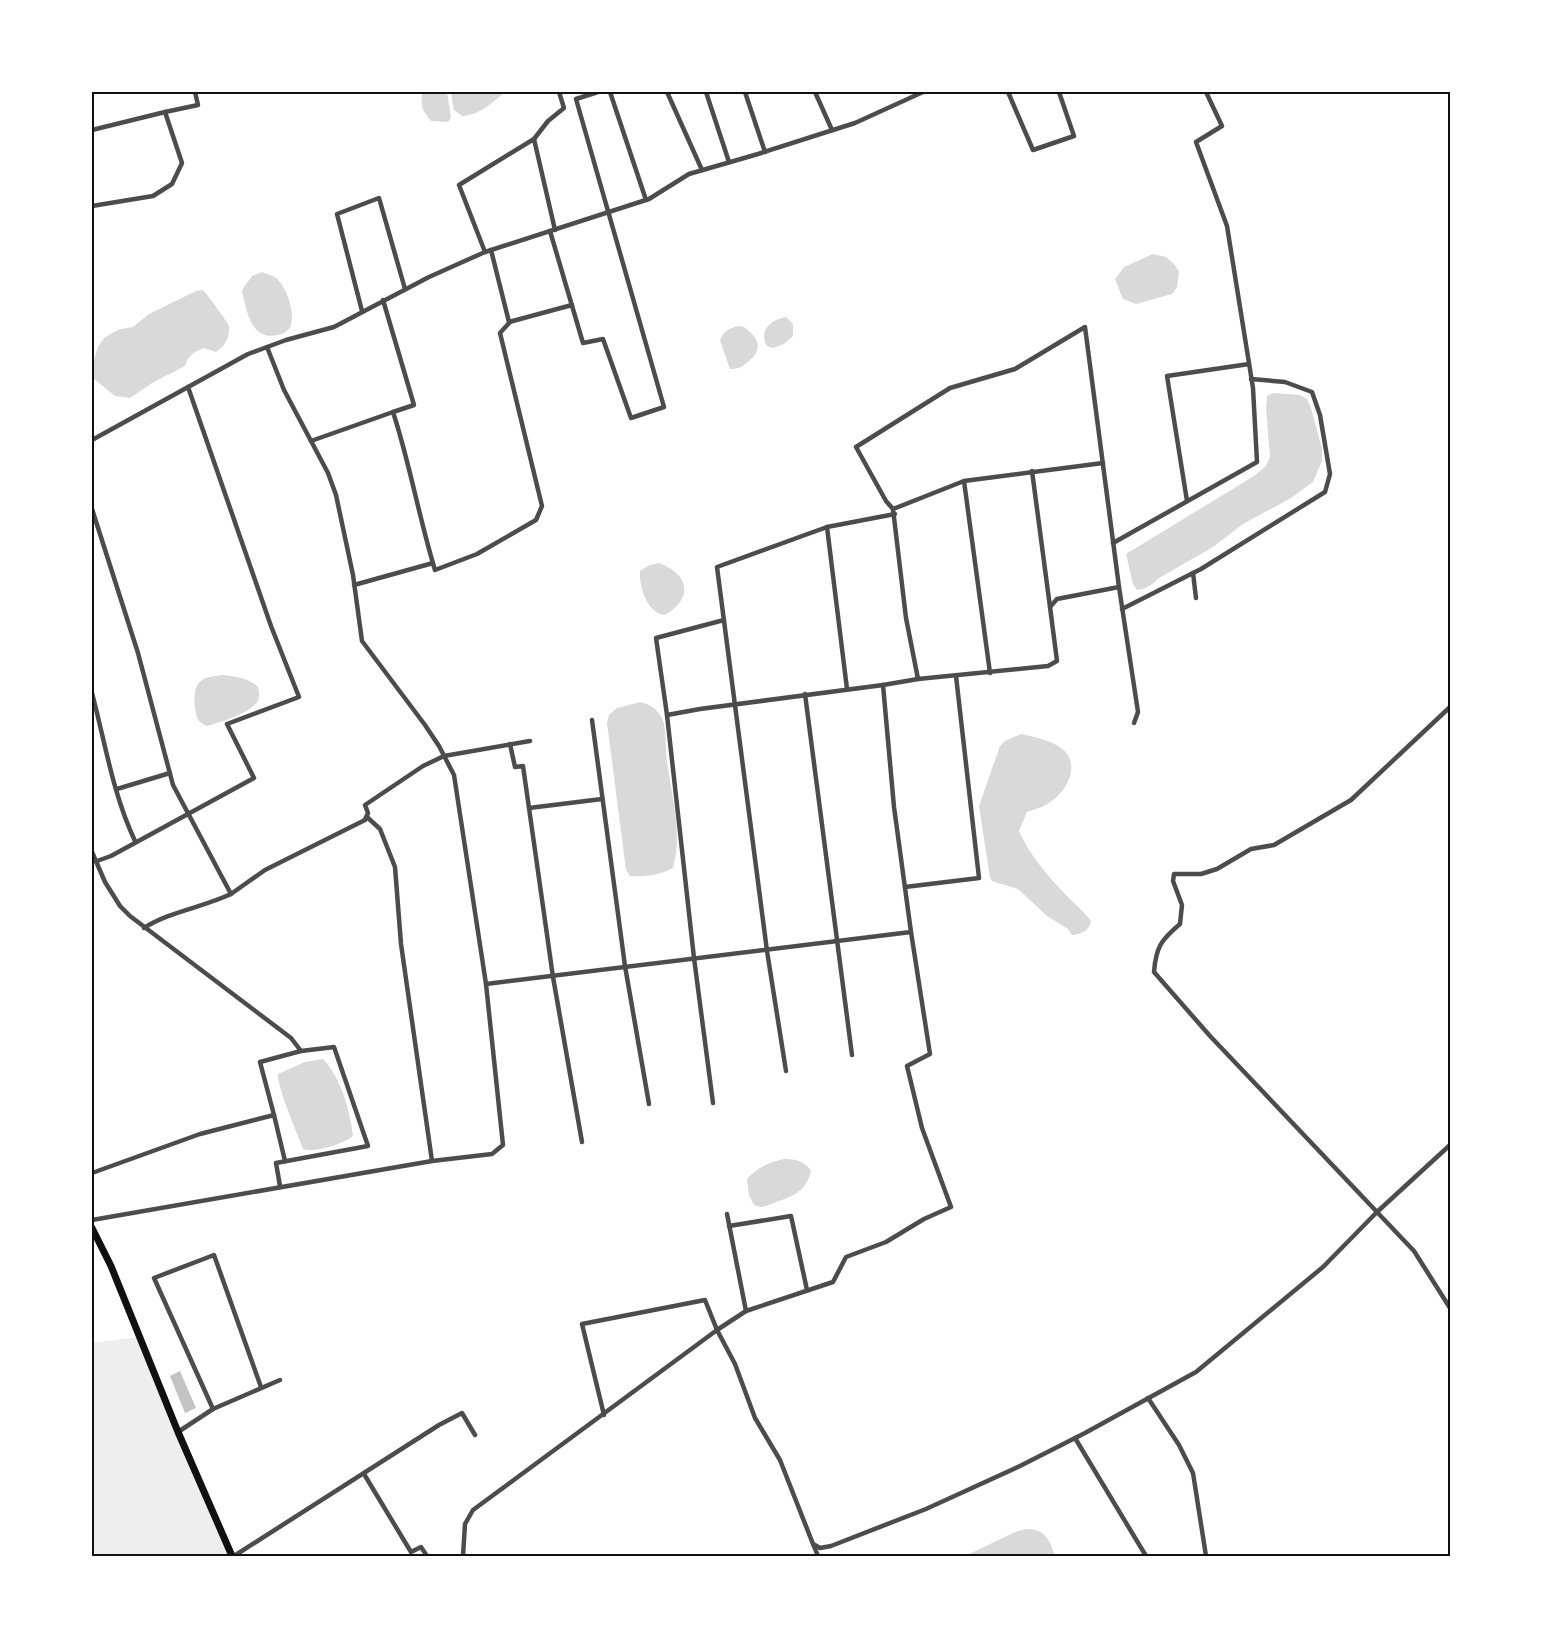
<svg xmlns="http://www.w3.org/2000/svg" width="1542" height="1648" font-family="Poppins,sans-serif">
<rect width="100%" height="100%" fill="#fff"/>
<path fill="#eee" d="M139,1337L232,1556H92V1343Z"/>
<g fill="#d9d9d9">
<path d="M423,92H447L451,118L448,122L431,121C423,112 419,104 423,92Z"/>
<path d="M451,92H505C492,103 480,115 462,116L454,110Z"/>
<path d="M1153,254L1166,257L1175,265L1179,272L1177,287L1172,294L1136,304L1123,299L1115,279L1124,267Z"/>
<path d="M262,272C266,274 271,275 275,277C287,286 297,316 289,329C286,333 281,334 277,335C251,341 246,310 242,290L252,276Z"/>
<path d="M203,290C207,294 226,320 229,326C230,337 225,346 216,352L204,348C194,352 188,355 185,366L152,383L130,398L115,396L94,379L92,374V366L98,347L104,338L112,333L121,329L133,327L149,314L196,291Z"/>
<path d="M786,317L793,324V336L784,344L773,348L767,346C758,330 771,320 786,317Z"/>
<path d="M739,326L744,327C759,338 764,349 748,362C742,367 738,369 730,369L720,340C724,331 729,328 739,326Z"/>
<path d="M1273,393L1300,395L1307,399L1311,408L1322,449V461L1313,482L1291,498L1243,524L1213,547L1159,578C1152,585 1147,589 1137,590L1133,584L1126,554L1254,476L1266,466L1270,457L1266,408L1267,396Z"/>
<path d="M659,563C689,574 694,598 665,615C647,613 639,588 640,571L650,565Z"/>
<path d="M224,675C237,677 248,678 258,687C259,691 260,696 258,701C251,713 220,722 207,726C206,726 200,722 199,721C193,713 192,686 201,681C207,676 216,676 224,675Z"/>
<path d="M640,702C650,704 657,709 662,718C667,729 665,748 667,760C671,795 683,833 673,868C660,875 645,877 630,876L626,870L607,723L609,715L617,708Z"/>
<path d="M1021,734C1035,737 1060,742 1068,755C1077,770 1066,791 1053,800C1046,806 1036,809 1027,812L1019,831C1030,855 1046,874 1064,893C1073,903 1083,910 1091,921C1089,931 1082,934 1072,935L1068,929L1047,916L1018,889L992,881L990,878L979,806L1000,746L1005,741Z"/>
<path d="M323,1059C341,1078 350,1110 353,1136C343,1144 316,1153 303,1149C298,1135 276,1084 278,1074L305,1062Z"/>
<path d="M784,1159C796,1159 803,1161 811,1170C806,1196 787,1197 766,1206L761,1207L754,1205L749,1195L747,1179C757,1168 769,1162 784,1159Z"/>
<path d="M1025,1529C1046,1529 1049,1539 1055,1556H965L1013,1533Z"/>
</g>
<path fill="#c4c4c4" d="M180,1371L196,1408L185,1413L170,1376Z"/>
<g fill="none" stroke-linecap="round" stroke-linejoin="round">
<g stroke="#4c4c4c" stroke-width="4.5">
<path d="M610,92L646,200"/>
<path d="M667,92L702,170"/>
<path d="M706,92L729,162"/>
<path d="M745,92L765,152"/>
<path d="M815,92L832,130"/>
<path d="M1008,92L1033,150L1074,136L1059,92"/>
<path d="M92,130L165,112"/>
<path d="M534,139L548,121L564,108L559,92"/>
<path d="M92,206L153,196L172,184L182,163L165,112L198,105L195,92"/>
<path d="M550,231L583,343L603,339L631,418L664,407L576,99L598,92"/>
<path d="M491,250L509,322L572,305"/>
<path d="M485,252L459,185L534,139L555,230"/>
<path d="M383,300L414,405L393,412"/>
<path d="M362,311L337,214L379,198L405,289"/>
<path d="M267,347L284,390L328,473L336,495L353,575L362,641L425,725L439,746L454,775L486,984"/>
<path d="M92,440L248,354L286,340L334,327L429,277L485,252L649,199L689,174L758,154L855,123L923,92"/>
<path d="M311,441L393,412C410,464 419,518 435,570L477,554L536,520L542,506L500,333L510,322"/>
<path d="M1032,471L1050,607"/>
<path d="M964,481L990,673"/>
<path d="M1187,501L1167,376L1249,364"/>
<path d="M92,509L138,653L173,785L231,894L265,870L365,820L368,813L365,805L423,766L444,756L530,741"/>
<path d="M1113,543L1257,462L1253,388L1227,226L1196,142L1222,126L1206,92"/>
<path d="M1193,573L1196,598"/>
<path d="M354,585L433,563"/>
<path d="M1119,587L1138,712L1134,723"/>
<path d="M1122,609L1201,569L1325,492L1330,474L1320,415L1312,392L1285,382L1251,379"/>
<path d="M918,679L906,618L893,509L964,481L1103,463"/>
<path d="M847,689L827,527L895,514"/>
<path d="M92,693C105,742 113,795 135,841"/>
<path d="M805,694L852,1055"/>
<path d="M1450,707L1351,800L1274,845L1251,849L1217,869L1201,874H1174L1173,881L1182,905L1180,924C1161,940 1156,947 1154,972L1210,1036L1414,1251L1450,1308"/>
<path d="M667,715L656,638L724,620"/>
<path d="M592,720L625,966L649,1104"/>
<path d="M510,744L515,767L523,766L529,808"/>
<path d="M117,789L170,773"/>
<path d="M367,817L380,829L395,867L401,944L432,1161"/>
<path d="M92,852L105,882L120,906L130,916L291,1038L301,1051L260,1062L274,1115L200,1134L92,1173"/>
<path d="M97,861L111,856L254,778L227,724L299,697L271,626L188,387"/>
<path d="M905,887L979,878L956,676"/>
<path d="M144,928C171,911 201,908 231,894"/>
<path d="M786,1071L767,951L717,567L827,527"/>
<path d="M713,1103L694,958L667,715L700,709L883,685"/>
<path d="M274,1115L285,1161"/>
<path d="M582,1142L553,977L529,808L602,799"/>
<path d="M280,1186L276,1163L368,1146L334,1047L301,1051"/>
<path d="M727,1214L746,1311"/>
<path d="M92,1220L432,1161L492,1154L503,1145L486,984L911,932L894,807L883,685L918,679L1048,666L1057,661L1050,607L1057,599L1119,587L1085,327L1015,369L950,388L856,447L886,501L893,509"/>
<path d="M729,1226L791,1216L807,1290"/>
<path d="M717,1330L735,1364L755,1418L780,1460L813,1544L820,1548L831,1546L926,1509L1020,1466L1085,1433L1196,1372L1323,1267L1377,1212L1450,1145"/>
<path d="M1148,1398L1179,1445L1193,1473L1206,1556"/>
<path d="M213,1409L154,1278L214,1255L261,1387"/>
<path d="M604,1415L582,1324L705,1300L717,1330"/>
<path d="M178,1432L213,1409L280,1380"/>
<path d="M1075,1438L1146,1556"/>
<path d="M364,1474L411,1552L421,1547L427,1556"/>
<path d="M813,1544L818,1556"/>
<path d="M234,1556L439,1425L462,1413L475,1435"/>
<path d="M463,1556L465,1524L473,1510L717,1330L746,1311L833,1282L846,1257L886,1242L924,1219L951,1207L922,1128L907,1066L930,1054L911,932"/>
</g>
<path stroke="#111" stroke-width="7" d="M92,1228L111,1266L178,1432L232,1556"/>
</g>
<rect width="1542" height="1648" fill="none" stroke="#ffffff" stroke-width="186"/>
<rect x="93" y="93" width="1356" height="1462" fill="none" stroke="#111" stroke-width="2"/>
</svg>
